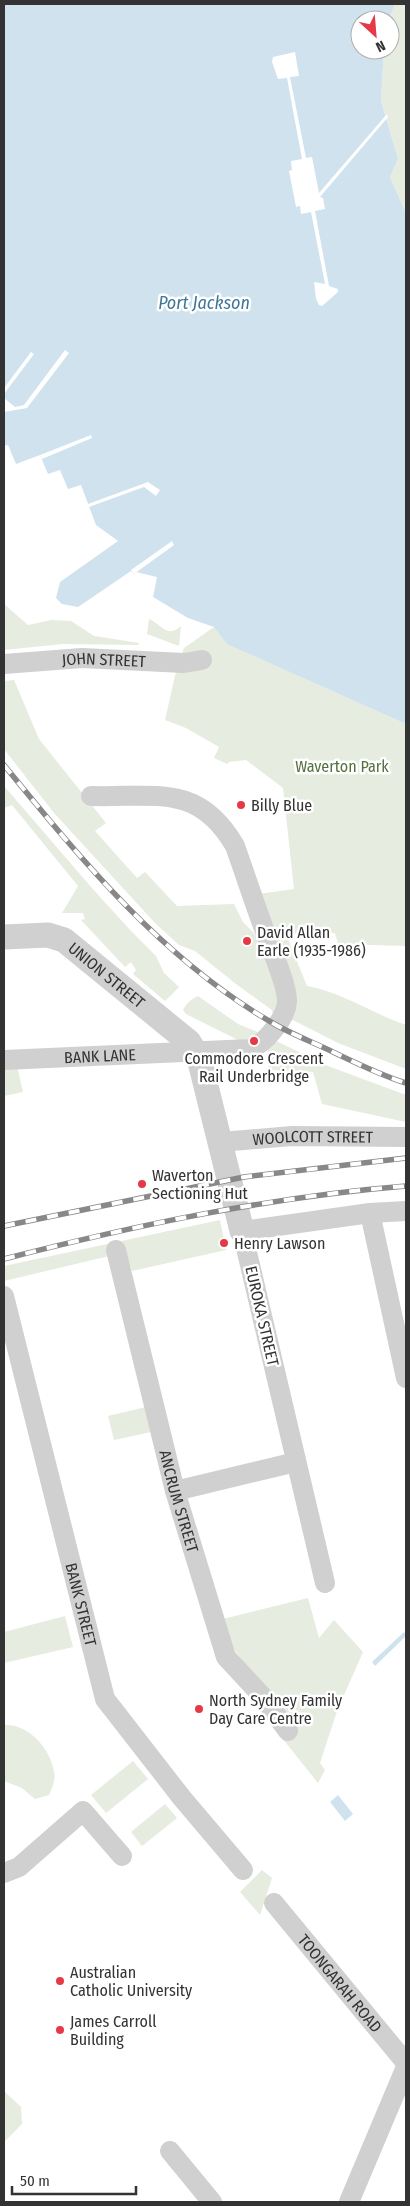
<svg xmlns="http://www.w3.org/2000/svg" width="410" height="2206" font-family="'Fira Sans Condensed',sans-serif">
<rect width="100%" height="100%" fill="#fff"/>
<g fill="#e6ecdf">
<path d="M395,4H406V213L390,177L398,159L381,101L384,50H390L389,20Z"/>
<path d="M4,604L28,625L51,620L71,621L94,636L139,643L138,645L62,644L4,650Z"/>
<path d="M149,619C162,624 166,639 181,626L179,646L147,634Z"/>
<path d="M214,627L228,644L406,724V946L338,944L335,933L286,934L307,986C342,992 373,1014 406,1025V1069L338,1043L287,1017L258,894L294,889L283,788L246,760L229,762L227,764L214,758L219,747L186,728L165,720L177,667L184,648Z"/>
<path d="M14,680L39,739L106,823L95,831L137,878L145,872L177,906L234,904L243,922L254,933L264,949L280,1006L262,1037L238,1040L186,1014L183,1010C187,1003 191,999 198,996L238,1024L258,1032L273,1017L272,1010L236,984L195,951L179,945L155,923L54,813L4,749V681Z"/>
<path d="M4,786L91,887L131,931L156,956L164,973L179,987L165,1001L133,974L136,970L131,962L125,967L81,920L85,919L83,913H62L78,886L12,805L4,808Z"/>
<path d="M272,1039L328,1066L406,1095V1122L322,1104L313,1072L269,1070L268,1059H265Z"/>
<path d="M17,1066L23,1092L4,1096V1067Z"/>
<path d="M220,1220L226,1250L132,1271L126,1252L4,1281V1266Z"/>
<path d="M150,1406L156,1431L114,1440L108,1416Z"/>
<path d="M308,1598L319,1638L334,1620L363,1652L337,1711L320,1763L325,1770L318,1783L282,1738L294,1728L223,1635L219,1620Z"/>
<path d="M65,1616L73,1647L4,1663V1632Z"/>
<path d="M4,1725C28,1723 51,1749 54,1772C56,1780 52,1788 49,1795L35,1799L22,1788L4,1781Z"/>
<path d="M133,1761L148,1779L106,1813L91,1795Z"/>
<path d="M165,1804L177,1818L142,1846L131,1832Z"/>
<path d="M262,1870L272,1878L260,1915L240,1892Z"/>
<path d="M4,2091L21,2107L22,2124L4,2142Z"/>
</g>
<g fill="#cfe2ee">
<path d="M4,4H395L389,20H360V50H384L381,101L398,159L390,177L406,213V724L227,644L214,627L188,618L153,597L157,577L136,572L134,574L131,571L78,607L62,604L56,598L60,582L118,541L96,525L81,485L68,489L60,470L48,474L40,455L16,464L8,445L4,446Z"/>
<path d="M404,1632L406,1636L375,1666L372,1662Z"/>
<path d="M338,1795L353,1814L345,1821L330,1802Z"/>
</g>
<g fill="#fff">
<path d="M295,52L299,76L290,77L306,158L312,157L319,193L387,114L388,117L320,197L323,198L325,209L315,211L329,286L338,289V292L322,306L319,305L316,299L314,282L325,284L311,212L301,214L300,206L296,207L289,171L292,170L291,161L302,159L287,78L278,79L272,62L273,57Z"/>
<path d="M65,350L69,353L27,408L4,412V398L15,407L24,405Z"/>
<path d="M31,352L34,354L4,394V388Z"/>
<path d="M91,435L92,438L42,459L40,455Z"/>
<path d="M148,482L160,490L156,496L144,487L89,507L88,504Z"/>
<path d="M172,541L174,545L134,574L131,570Z"/>
</g>
<g fill="none" stroke-linecap="round" stroke-linejoin="round">
<g stroke="#d0d0d0" stroke-width="20">
<path id="s1" d="M4,664L82,658L184,663L202,660"/>
<path id="s2" d="M4,1060L250,1049C265,1044 286,1018 287,1002C288,986 270,946 264,929C254,902 245,874 235,846C198,782 154,798 91,796"/>
<path id="s3" d="M221,1142L292,1136L406,1137"/>
<path d="M370,1213L406,1378"/>
<path id="s4" d="M116,1250L175,1491L226,1657L263,1697L288,1731"/>
<path id="s5" d="M4,1296L105,1699L182,1798L243,1870"/>
<path d="M175,1491L296,1462"/>
<path d="M325,1583L242,1231L370,1213L406,1211"/>
<path d="M4,1873L19,1867L83,1811L122,1856"/>
<path id="s6" d="M274,1903L406,2063"/>
<path d="M170,2151L212,2202"/>
<path d="M349,2202L406,2067"/>
</g>
<path stroke="#d0d0d0" stroke-width="25" id="s7" d="M4,937L48,935L64,940L189,1042L199,1058L242,1231"/>
<defs>
<g id="rail">
<path d="M4,765C82,861 163,959 271,1022C289,1033 310,1041 329,1050C354,1062 380,1075 406,1083"/>
<path d="M4,1226L244,1177L406,1158"/>
<path d="M4,1259C136,1225 270,1197 406,1186"/>
</g>
</defs>
<use href="#rail" stroke="#888" stroke-width="5.5"/>
<use href="#rail" stroke="#fff" stroke-width="4" stroke-dasharray="11" stroke-linecap="butt"/>
</g>
<g fill="#e63946" stroke="#fff" stroke-width="2">
<circle cx="241" cy="805" r="5"/>
<circle cx="247" cy="941" r="5"/>
<circle cx="254" cy="1041" r="5"/>
<circle cx="142" cy="1184" r="5"/>
<circle cx="224" cy="1243" r="5"/>
<circle cx="199" cy="1709" r="5"/>
<circle cx="60" cy="1981" r="5"/>
<circle cx="60" cy="2030" r="5"/>
</g>
<g text-anchor="middle" dominant-baseline="central" stroke-width="5" stroke-linejoin="round" paint-order="stroke">
<g font-size="16" fill="#333" stroke="#fff">
<text stroke="none"><textPath href="#s1" startOffset="100">JOHN STREET</textPath></text>
<text stroke="none"><textPath href="#s7" startOffset="116">UNION STREET</textPath></text>
<text stroke="none"><textPath href="#s2" startOffset="96">BANK LANE</textPath></text>
<text stroke="none"><textPath href="#s3" startOffset="92">WOOLCOTT STREET</textPath></text>
<text transform="translate(262 1316) rotate(77)">EUROKA STREET</text>
<text stroke="none"><textPath href="#s4" startOffset="259">ANCRUM STREET</textPath></text>
<text stroke="none"><textPath href="#s5" startOffset="318">BANK STREET</textPath></text>
<text stroke="none"><textPath href="#s6" startOffset="104">TOONGARAH ROAD</textPath></text>
</g>
<g font-size="16" fill="#56703f" stroke="#fff">
<text x="342" y="766">Waverton Park</text>
</g>
<g font-size="16" fill="#333" stroke="#fff" text-anchor="start">
<text x="251" y="805">Billy Blue</text>
<text x="257" y="932">David Allan<tspan x="257" dy="18">Earle (1935-1986)</tspan></text>
<text x="254" y="1058" text-anchor="middle">Commodore Crescent<tspan x="254" dy="18">Rail Underbridge</tspan></text>
<text x="152" y="1175">Waverton<tspan x="152" dy="18">Sectioning Hut</tspan></text>
<text x="234" y="1243">Henry Lawson</text>
<text x="209" y="1700">North Sydney Family<tspan x="209" dy="18">Day Care Centre</tspan></text>
<text x="70" y="1972">Australian<tspan x="70" dy="18">Catholic University</tspan></text>
<text x="70" y="2021">James Carroll<tspan x="70" dy="18">Building</tspan></text>
</g>
<g font-size="18" font-style="italic" fill="#3f7597" stroke="#fff">
<text x="204" y="303">Port Jackson</text>
</g>
</g>
<rect width="410" height="2206" fill="none" stroke="#333333" stroke-width="10"/>
<g transform="translate(375 35) rotate(154)"><circle r="24" fill="#ffffff" stroke="#adadad"/>
<path d="M0-4L9 19L0 12L-9 19Z" fill="#e63946"/>
<text y="-8" font-size="14" font-weight="bold" text-anchor="middle" fill="#333333">N</text>
</g>
<path d="M12 2186v8h124v-8" fill="none" stroke="#333333" stroke-width="2.5"/>
<text x="20" y="2186" font-size="15" fill="#333333" stroke="#ffffff" stroke-width="4" paint-order="stroke">50 m</text>
</svg>
